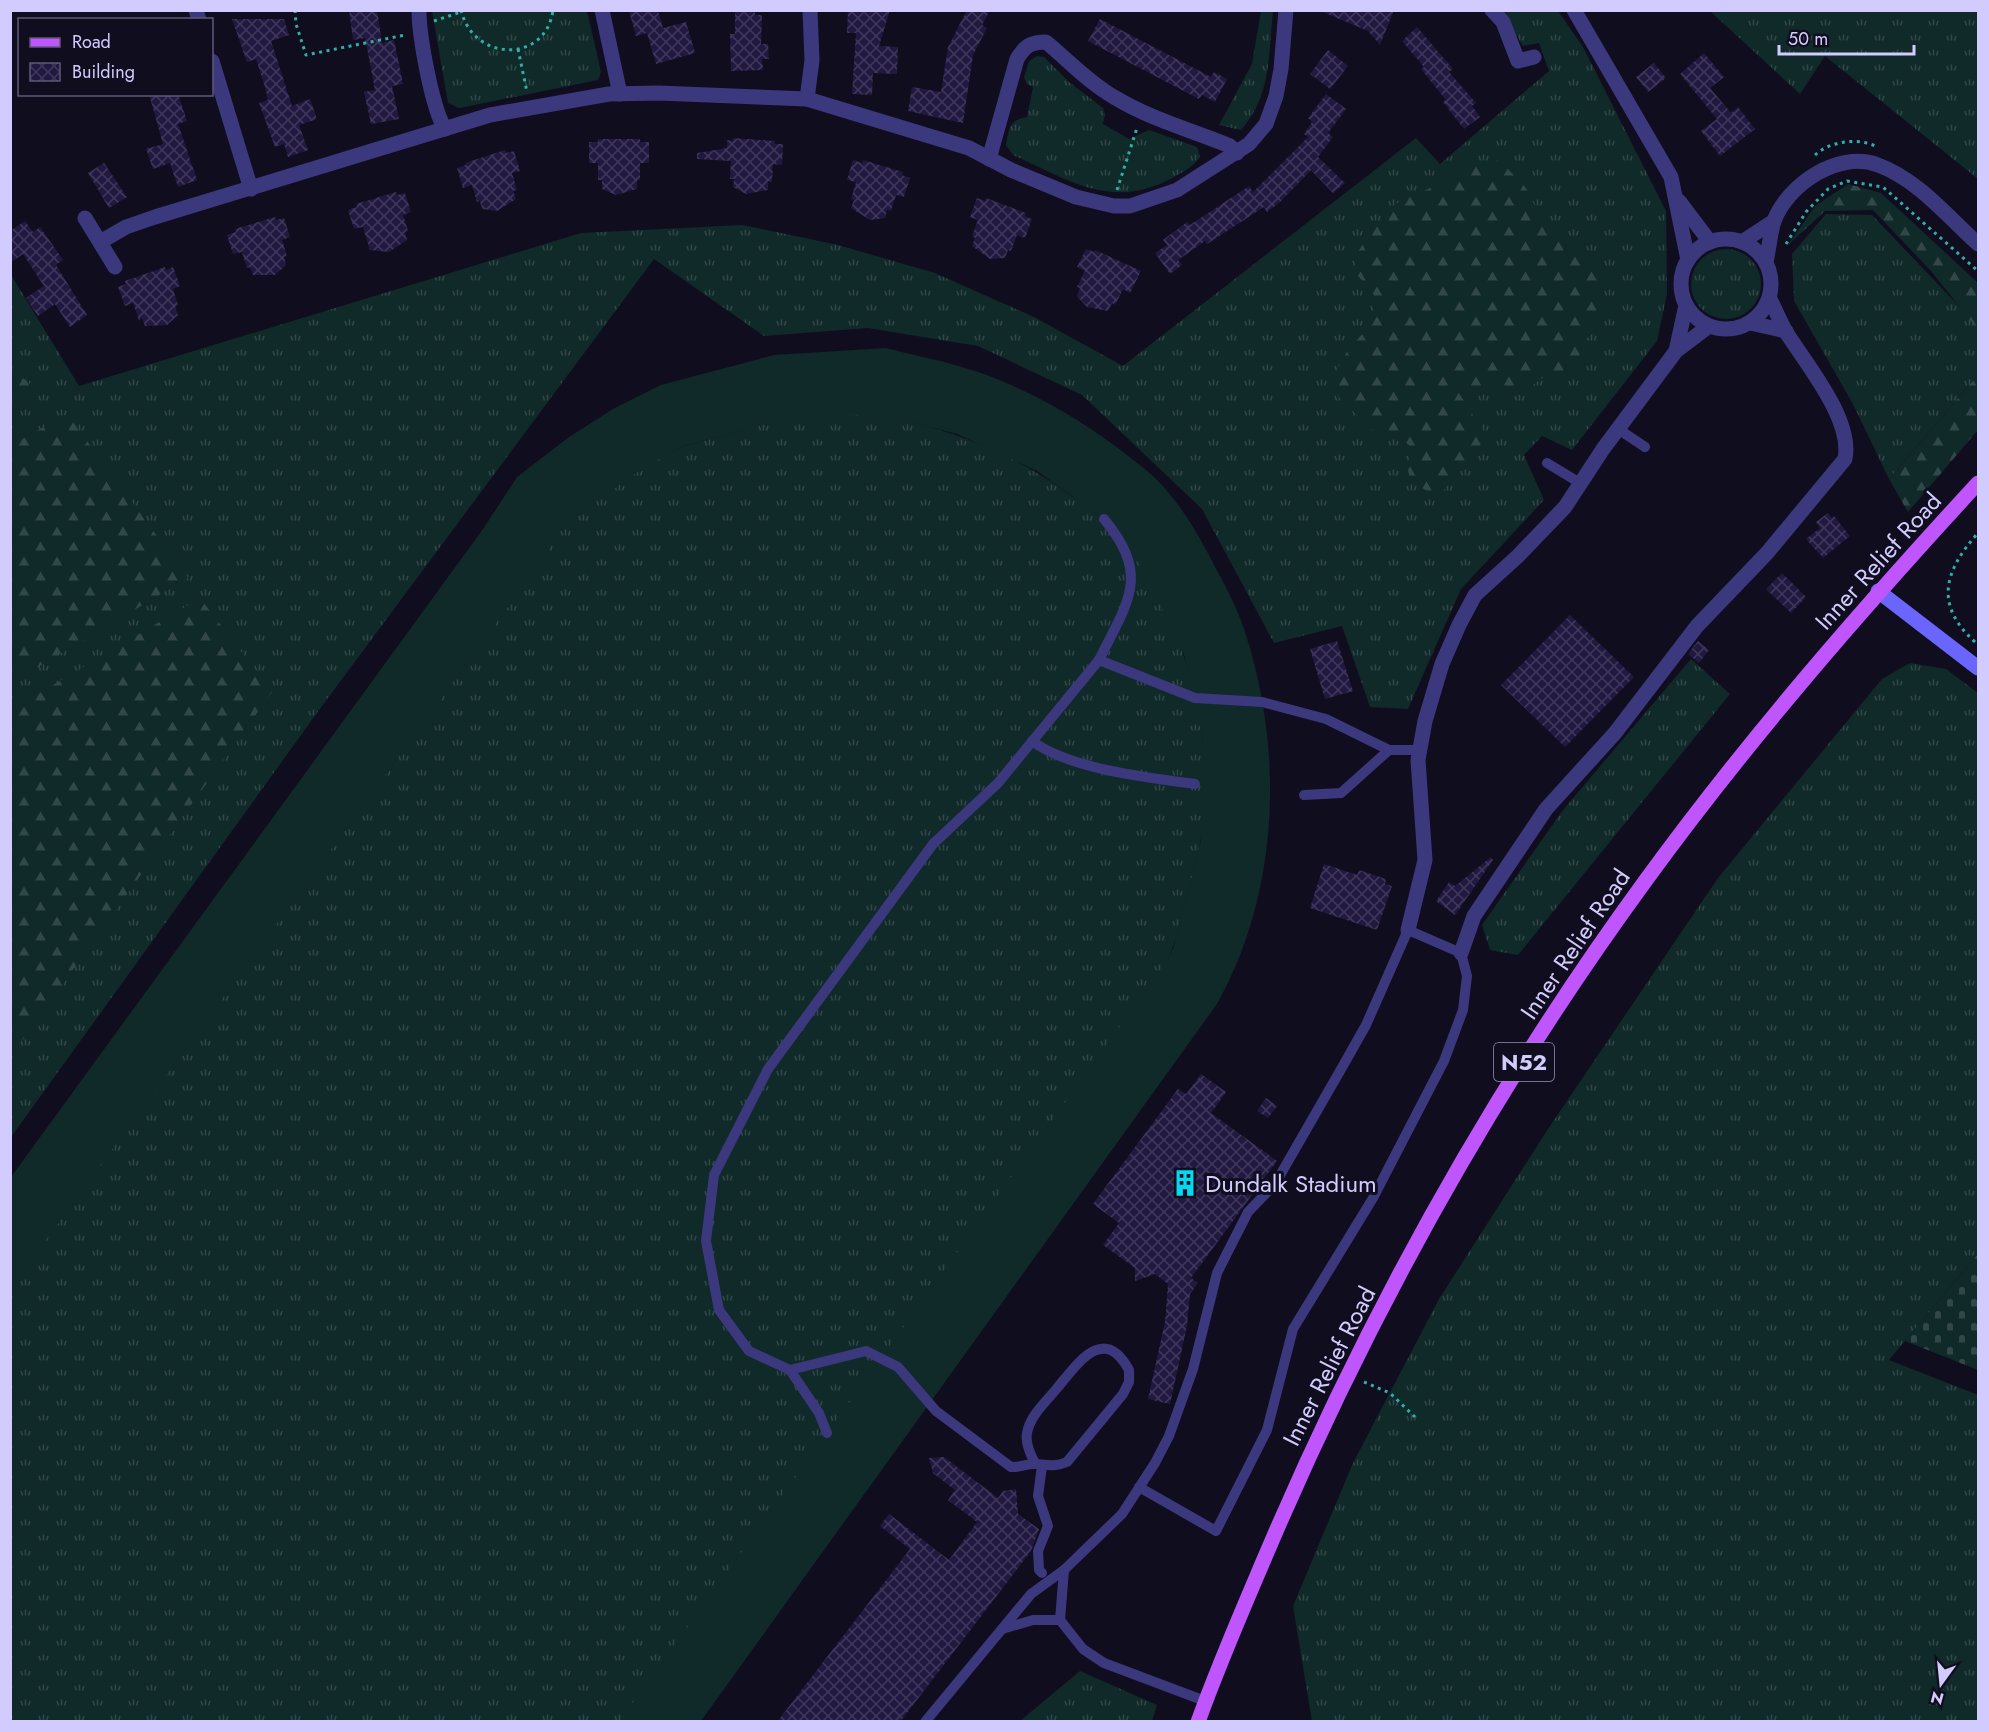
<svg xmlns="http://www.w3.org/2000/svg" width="1989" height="1732" font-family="Jost,sans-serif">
<defs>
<pattern id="grass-tufts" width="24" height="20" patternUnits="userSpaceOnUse" patternTransform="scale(1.5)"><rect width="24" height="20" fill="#102929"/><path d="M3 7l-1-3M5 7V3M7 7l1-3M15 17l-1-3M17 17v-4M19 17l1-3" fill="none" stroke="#324749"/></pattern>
<pattern id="forest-firs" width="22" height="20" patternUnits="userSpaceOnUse" patternTransform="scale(1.5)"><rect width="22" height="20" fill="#102929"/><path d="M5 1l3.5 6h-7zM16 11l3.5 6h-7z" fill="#324749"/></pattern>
<pattern id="cemetery-stones" width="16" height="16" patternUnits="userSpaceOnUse" patternTransform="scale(1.5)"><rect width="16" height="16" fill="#102929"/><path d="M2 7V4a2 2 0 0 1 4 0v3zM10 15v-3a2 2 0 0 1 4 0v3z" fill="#324749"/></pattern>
<pattern id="building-cross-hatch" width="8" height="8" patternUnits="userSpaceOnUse" patternTransform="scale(1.5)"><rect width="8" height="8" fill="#211940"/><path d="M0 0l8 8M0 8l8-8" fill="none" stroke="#40395d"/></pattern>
</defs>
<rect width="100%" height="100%" fill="#100d1f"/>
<g fill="url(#grass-tufts)">
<path d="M432,11H587L601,72L598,80L459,108L448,103Z"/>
<path d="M1261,11H1273C1268,56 1272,95 1241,130L1219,125L1252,64Z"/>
<path d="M1502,11H1558L1583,47L1666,211L1667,294L1657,341L1572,450L1542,436L1524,455L1544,500L1461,589L1408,709L1370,707L1342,626L1274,643L1202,509L1082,395L978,346L868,328L764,336L654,259L322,706L11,1137V275L79,386L581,233L743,225L838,245L935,273L1034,317L1123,366L1416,138L1440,164L1549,71L1539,43L1523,46Z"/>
<path d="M1710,11H1978V179L1825,56L1800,94Z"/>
<path d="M1037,56L1044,57L1069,82L1103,108L1105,115L1103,124L1129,139L1149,130L1197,147L1200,156C1194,167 1184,171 1172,178C1112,211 1068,180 1013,155L1006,145C1009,129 1009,120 1027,117L1033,87L1027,84L1024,77L1029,61Z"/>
<path d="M1826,214L1872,215L1974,322L1978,330V375L1889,479L1853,404L1794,301L1792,254Z"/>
<circle cx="1726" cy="284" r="35"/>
<path d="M880,413C953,432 1008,449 1070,495C1081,502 1094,510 1104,519C1169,578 1207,703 1206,789C1206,828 1196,863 1186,900C1180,924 1175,947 1163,969L621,1721L11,1722V1287L565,522L646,465L684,446L785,418Z"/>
<path d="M1691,659L1730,694L1518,955L1490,950L1482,925L1563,810Z"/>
<path d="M1910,663L1946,669L1978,693V1254L1889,1360L1978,1395V1721H1312L1293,1606L1353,1463L1439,1299L1548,1129L1718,878L1882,679Z"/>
<path d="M1080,1671L1157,1705L1152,1721H1020Z"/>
</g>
<g fill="url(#forest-firs)">
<path d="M1499,160C1507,169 1517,177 1525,187C1530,193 1531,201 1536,207C1561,240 1608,251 1597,308C1593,334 1577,355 1570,381L1542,378L1520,395L1497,389L1457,390L1487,437L1439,496L1411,483L1407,466L1412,448L1398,436L1373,431L1339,397L1335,373L1348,350L1374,321V295L1355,272V256L1376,225L1397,203L1428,189L1462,168Z"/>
<path d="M1848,184L1881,193L1978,283V330L1931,271L1873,210L1825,211L1788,245L1815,206Z"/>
<path d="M11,368L37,390L11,422Z"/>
<path d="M1978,375V430L1908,512L1889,479Z"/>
<path d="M67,414L188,578L11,683V449L17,442Z"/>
<path d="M200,598L272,692L11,1056V710Z"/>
</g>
<path fill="url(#cemetery-stones)" d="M1978,1254V1370L1905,1341Z"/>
<path fill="#102929" d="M886,348C917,356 949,362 978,372C1039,393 1097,429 1146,470C1175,494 1197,531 1214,565C1226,587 1239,611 1246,635C1284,754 1279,893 1217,1004L701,1721H620L1162,968L1173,949L1201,841L1205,788L1202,735L1184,655L1146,574L1125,544L1103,519L1037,471L957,434L880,414L785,419L684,446L646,466L566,523L537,567L11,1288V1177L483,529L517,477L569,437L613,409L661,385L774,355Z"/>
<g fill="url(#building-cross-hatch)">
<path d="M349,10H377L382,43L394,40L403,84L392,86L399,119L371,124L364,92L375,90L365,38L353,40Z"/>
<path d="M735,10H755V15H762L761,44H768L769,59H762L763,70L731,71L730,34H735Z"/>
<path d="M848,10H890L879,46L898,47L897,74L873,73L872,95L852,94L856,33H847Z"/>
<path d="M967,10H990L982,25L987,28L973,55L963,123L908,111L912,87L941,92L948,47Z"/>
<path d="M1318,10H1394L1380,45L1368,31Z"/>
<path d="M629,11H658L663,28L686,22L695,53L656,64L647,33L636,36Z"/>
<path d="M232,19H284L289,35L271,41L292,106L310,99L317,119L299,125L308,150L288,157L284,144L275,147L259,103L268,100L265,87L256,59L247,62Z"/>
<path d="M1100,19L1211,77L1214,72L1227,79L1215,102L1202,95L1199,99L1088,41Z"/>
<path d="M1417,27L1453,69L1449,72L1476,103L1472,106L1480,117L1464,129L1443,102L1446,100L1421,69L1424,67L1402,41Z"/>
<path d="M1328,50L1348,66L1330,89L1310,74Z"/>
<path d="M1704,53L1724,77L1710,88L1731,113L1738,107L1755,129L1720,156L1701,131L1717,119L1680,74Z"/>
<path d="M1654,63L1666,78L1648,92L1636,77Z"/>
<path d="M149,94H178L187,121L178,124L197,180L178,187L170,163L153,169L146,149L163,144Z"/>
<path d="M1326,94L1346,109L1328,133L1333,137L1318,157L1345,183L1333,193L1311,170L1279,203L1267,212L1264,207L1207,244L1205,241L1178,260L1182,265L1170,274L1155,253L1167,245L1163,240L1187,222L1190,225L1249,186L1253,192L1308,137L1304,134L1312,122L1308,118Z"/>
<path d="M733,138L775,141V144H783L782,165L773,164L772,182L768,181V190L746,194L733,187L734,179H730L731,161L697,159V153L727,148V140L733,141Z"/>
<path d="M598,139H640V142H649V163H640V180H637V189L616,195L602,189V180H598V163H589V142H598Z"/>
<path d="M505,150L506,153L514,151L520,171L512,173L517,190L513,191L516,199L497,211L482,209L480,201L477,202L472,185L463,188L457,168L466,165L465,163Z"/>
<path d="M853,160L862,163L863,160L903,172L902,175L910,178L904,197L896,195L891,211L887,210L885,218L870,220L851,208L854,200L851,199L856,182L847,180Z"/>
<path d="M104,163L127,197L109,208L88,173Z"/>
<path d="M396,192L397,195L405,193L411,212L403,215L408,231L405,232L407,240L389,252L370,250L363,227L354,229L348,210L357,207L356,204Z"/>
<path d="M977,198L985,201L986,198L1026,213L1025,216L1032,219L1025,238L1017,235L1011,251L1008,250L1005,258L990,259L972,246L975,238L972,236L978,220L970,217Z"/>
<path d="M275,217L276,220L284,218L290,237L282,240L287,256L284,257L286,265L275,275H253L250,267L247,268L242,252L233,254L227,235L236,232L235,229Z"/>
<path d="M25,221L33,232L40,227L63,260L56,265L87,315L70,327L55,304L38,316L26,298L44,286L23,254L10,263V231Z"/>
<path d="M1086,249L1094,252L1095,250L1141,271L1130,293L1123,289L1115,305L1112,303L1108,311L1087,307L1077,296L1080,288L1077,287L1085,271L1077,267Z"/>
<path d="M165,267L166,270L173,267L180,286L173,289L178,305L175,307L178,315L167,325L145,326L142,318L139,320L133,303L125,306L118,287L126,284L125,281Z"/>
<path d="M1828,513L1832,518L1834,516L1850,536L1823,558L1806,539L1820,528L1816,522Z"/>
<path d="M1782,573L1806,597L1791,613L1766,589Z"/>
<path d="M1570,615L1634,677L1565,747L1501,685Z"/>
<path d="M1337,641L1353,691L1325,699L1310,649Z"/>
<path d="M1698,641L1709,650L1699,663L1688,654Z"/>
<path d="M1491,857L1493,860L1455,915L1436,901L1449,882L1455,886Z"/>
<path d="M1324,864L1357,875L1359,870L1386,879L1385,884L1392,886L1377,930L1310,908Z"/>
<path d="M1201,1074L1226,1092L1211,1113L1277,1161L1191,1278L1198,1283L1190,1294L1187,1326L1170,1404L1148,1399L1165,1322L1168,1284L1155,1274L1135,1281V1268L1103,1245L1119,1223L1093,1204L1178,1089L1186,1094Z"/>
<path d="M1266,1098L1277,1106L1268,1118L1257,1111Z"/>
<path d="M944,1457L998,1498L1003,1491L1016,1489L1018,1514L1039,1529L1031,1551L900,1722H777L910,1549L880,1526L889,1514L949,1560L977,1522L948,1500L955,1490L933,1473L929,1458Z"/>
</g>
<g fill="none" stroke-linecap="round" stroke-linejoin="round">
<g stroke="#2fafa8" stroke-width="3" stroke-dasharray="3 4.5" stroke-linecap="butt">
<path d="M295,10L296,24L306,55L405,35"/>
<path d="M461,10C473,62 546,64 553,10"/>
<path d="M434,21L461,12"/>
<path d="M518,49L527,92"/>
<path d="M1815,155C1830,141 1859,137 1877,147"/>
<path d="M1117,190L1137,128"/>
<path d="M1786,244L1806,212L1828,189L1847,181L1883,187L1978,271"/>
<path d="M1975,642C1934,605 1944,571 1978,533"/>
<path d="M1364,1382L1390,1393L1415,1417"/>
</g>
<g stroke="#3c387e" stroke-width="10">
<path d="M1618,429L1645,447"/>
<path d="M1547,463L1580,483"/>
<path d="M1099,660C1128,601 1151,576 1104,519"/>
<path d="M1032,741C1069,769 1149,778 1195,784"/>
<path d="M1304,795L1341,793L1389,750"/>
<path d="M790,1370L866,1351L898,1367L936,1411L1011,1467C1020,1468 1028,1463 1036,1464C1048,1465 1055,1467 1067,1462L1123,1394L1129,1382V1370C1104,1324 1078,1363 1058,1387C1047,1401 1030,1415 1027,1433C1025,1443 1030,1454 1035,1463"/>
<path d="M827,1433L819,1413L790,1370L749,1351L719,1310L706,1241L714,1175L768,1069L933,844L998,783L1099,660L1195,698L1262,702L1326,719L1389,750H1420"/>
<path d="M1042,1466L1038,1496L1048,1526L1038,1551L1039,1570L1042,1573"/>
<path d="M1060,1620L1064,1570"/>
<path d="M1002,1629L1033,1620H1060L1083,1649L1104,1663L1205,1701"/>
<path d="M925,1722L1031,1594L1064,1570L1122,1514L1155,1463L1169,1436L1193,1369L1217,1273L1248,1212L1275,1184L1344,1064L1366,1025L1408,930L1461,953L1467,976L1463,1010L1444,1061L1373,1198L1293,1329L1267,1430L1216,1531L1139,1487"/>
</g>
<g stroke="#3c387e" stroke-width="15">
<path d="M196,10L199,20"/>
<path d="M419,10C419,36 432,108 445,129"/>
<path d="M602,10L620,94"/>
<path d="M1492,10L1503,22L1518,61L1534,57"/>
<path d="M1574,10L1671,177L1688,260"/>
<path d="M212,61L251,189"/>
<path d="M807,99L812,60L810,10"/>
<path d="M989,159L1017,59C1025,46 1030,42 1046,42C1068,60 1088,82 1114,97C1150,119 1191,130 1230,146L1237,153"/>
<path d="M1679,201L1710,242"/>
<path d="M85,218L115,267"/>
<circle cx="1726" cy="284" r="45"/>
<path d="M100,242L126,227L155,217L490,115L609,94L659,93L807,99L969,148L1011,170L1076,197L1114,206H1130L1177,190L1249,144L1266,124L1276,96L1281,69L1286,10"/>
<path d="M1742,242L1774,221"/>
<path d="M1766,262C1769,249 1770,234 1774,221C1788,184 1839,150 1878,165C1917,179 1948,217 1978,244"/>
<path d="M1750,323L1786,331"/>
<path d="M1676,351L1686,305"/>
<path d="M1408,930L1425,860L1418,760L1425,721L1442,664L1459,625L1475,595L1518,556L1565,507L1603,449L1676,351L1709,326"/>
<path d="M1461,953L1474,916L1546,809L1615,733L1697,626L1767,553L1845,459C1853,420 1807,365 1786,332C1780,321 1775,309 1770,299"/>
</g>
<path stroke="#6a65fd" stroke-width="15" d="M1878,591L1978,668"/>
<path stroke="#bf55fc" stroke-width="15" d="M1198,1722C1218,1666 1242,1611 1265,1557C1366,1319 1493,1089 1646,880C1748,740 1861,610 1978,483"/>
</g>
<defs>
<symbol id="building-bare" viewBox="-9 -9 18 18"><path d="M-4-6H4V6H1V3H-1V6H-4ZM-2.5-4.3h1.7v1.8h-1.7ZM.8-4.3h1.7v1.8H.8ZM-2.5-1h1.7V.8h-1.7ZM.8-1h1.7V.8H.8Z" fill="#04d9f2" stroke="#100d1f" stroke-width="2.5" paint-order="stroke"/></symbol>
</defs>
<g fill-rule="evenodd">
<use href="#building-bare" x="1166" y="1164" width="38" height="38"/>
</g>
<g text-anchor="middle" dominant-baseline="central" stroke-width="6" stroke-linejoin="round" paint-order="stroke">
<rect fill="#100d1f" stroke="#9893bb" stroke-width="1.5" x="1494" y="1043" width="60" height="38" rx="4.5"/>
<g font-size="22" font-weight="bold" fill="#d2ccfe">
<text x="1524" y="1062">N52</text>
</g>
<g font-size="24" fill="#d2ccfe" stroke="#100d1f">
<text transform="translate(1878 561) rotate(-48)">Inner Relief Road</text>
<text transform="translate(1575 944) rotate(-56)">Inner Relief Road</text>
<text transform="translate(1329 1366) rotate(-63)">Inner Relief Road</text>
</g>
<g font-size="24" fill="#d2ccfe" stroke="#100d1f" text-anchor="start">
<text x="1205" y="1183">Dundalk Stadium</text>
</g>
</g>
<rect width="1989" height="1732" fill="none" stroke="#d2ccfe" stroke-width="24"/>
<rect x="18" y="18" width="195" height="78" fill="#100d1f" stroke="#5e5978" stroke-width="1.5"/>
<rect x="30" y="38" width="30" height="9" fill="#bf55fc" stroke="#5e5978" stroke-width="1.5"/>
<text x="72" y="48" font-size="18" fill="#d2ccfe">Road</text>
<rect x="30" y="63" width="30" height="18" fill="url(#building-cross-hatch)" stroke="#5e5978" stroke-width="1.5"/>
<text x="72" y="78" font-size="18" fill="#d2ccfe">Building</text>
<g transform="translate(1941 1684) rotate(195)" stroke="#100d1f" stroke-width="4.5" paint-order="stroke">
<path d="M0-4.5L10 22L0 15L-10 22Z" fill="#d2ccfe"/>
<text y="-9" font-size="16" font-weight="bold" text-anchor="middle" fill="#d2ccfe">N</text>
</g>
<path d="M1779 45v9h135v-9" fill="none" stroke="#d2ccfe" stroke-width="3"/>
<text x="1788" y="45" font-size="18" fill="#d2ccfe" stroke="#100d1f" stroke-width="4.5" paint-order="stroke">50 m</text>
</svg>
